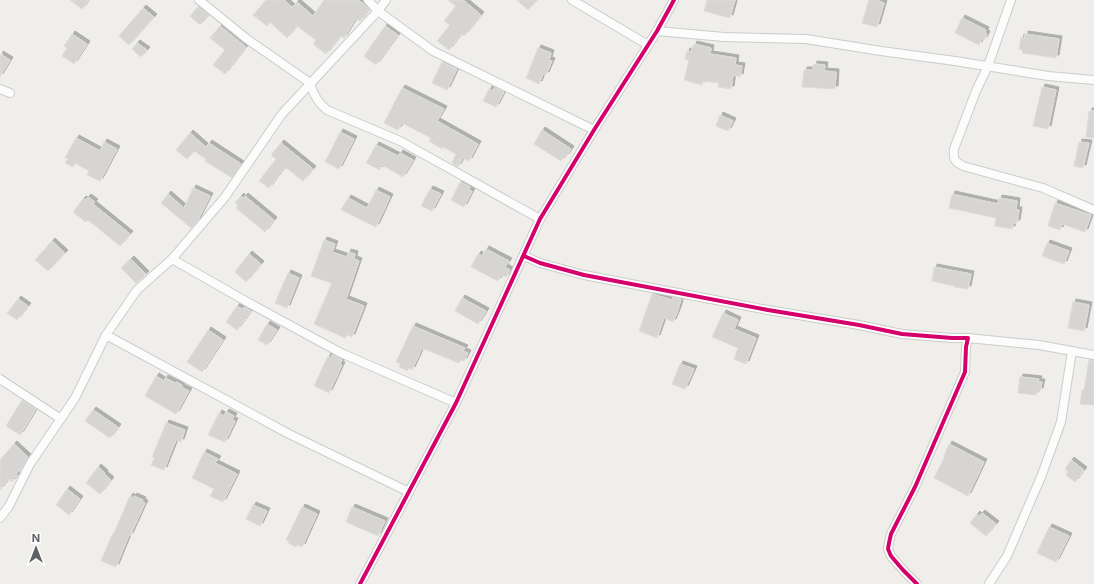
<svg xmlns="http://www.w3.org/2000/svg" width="1094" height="584" font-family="Inter,sans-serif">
<defs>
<filter id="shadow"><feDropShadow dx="3" dy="-3" stdDeviation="0" flood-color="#0004"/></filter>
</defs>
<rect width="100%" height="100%" fill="#efeeea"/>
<g fill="#d6d5d3" stroke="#deddd9" filter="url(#shadow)">
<path d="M70,0H89L82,9Z"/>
<path d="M266,0H284L292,7L297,2L313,16L324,0H358L364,4L369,9L360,21L356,18L344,38L340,36L326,54L313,44L316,40L297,26L287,38L270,22L267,26L253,15Z"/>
<path d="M448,0H463L481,15L464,36L461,34L449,50L437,41L450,25L444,21L456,6Z"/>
<path d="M517,0H537L528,10Z"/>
<path d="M707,0H735L730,18L704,11Z"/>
<path d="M869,0H876L884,3L877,27L862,23Z"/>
<path d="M198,7L209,15L200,25L190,16Z"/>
<path d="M143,8L154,17L129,45L119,36Z"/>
<path d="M962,18L986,30L985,33L987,34L984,40L982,39L979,45L955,33Z"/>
<path d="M220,26L246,47L225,74L213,65L225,50L210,38Z"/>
<path d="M385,26L398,35L376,65L364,56Z"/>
<path d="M72,34L87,44L74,64L62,56L67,48L64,46Z"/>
<path d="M1025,34L1059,39L1056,58L1022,53L1023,50L1019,49L1021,37L1025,38Z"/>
<path d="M137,43L147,50L141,57L132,49Z"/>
<path d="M694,44L711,48L710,54L736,58L735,65L742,66L740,77L733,75L731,89L718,87L719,83L703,81L702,85L684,80L689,60L685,59L687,51L691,52Z"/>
<path d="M538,48L551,53L549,60L552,61L546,75L543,74L539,84L526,78Z"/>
<path d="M0,54L10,60L0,77Z"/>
<path d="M442,62L457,69L447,90L432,83Z"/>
<path d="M814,64L825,65L824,71L836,72L835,89L802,87L804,70H813Z"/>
<path d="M495,87L504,92L496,107L483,101L489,89L493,91Z"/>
<path d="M1042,87L1056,90L1048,129L1033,126Z"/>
<path d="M402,88L444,109L437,121L478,144L469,161L463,158L458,167L452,163L456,154L443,147L442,149L429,141L431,138L402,123L398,130L384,123Z"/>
<path d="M1089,111H1094V138L1086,137Z"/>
<path d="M720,115L733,121L728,131L716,126Z"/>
<path d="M542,130L571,149L566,157L564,156L561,161L534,144Z"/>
<path d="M340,132L354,139L339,169L325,162Z"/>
<path d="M190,133L206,147L209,143L241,164L232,178L205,161L206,159L194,151L187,159L176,150Z"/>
<path d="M76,138L100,151L104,142L117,149L100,181L87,175L89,171L75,163L73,167L65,163L68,159L65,158Z"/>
<path d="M1079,142L1089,143L1083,168L1074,166Z"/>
<path d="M281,143L313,169L303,181L285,167L269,188L259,181L276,159L271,155Z"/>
<path d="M376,145L398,156L400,153L413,160L403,177L382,165L380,170L366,163Z"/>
<path d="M460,182L470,187L469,190L472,191L464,207L451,200Z"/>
<path d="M193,188L210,196L198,220L191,228L161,203L168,194L184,208Z"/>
<path d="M430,189L441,194L432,211L421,206Z"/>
<path d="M376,190L390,197L376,227L341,210L348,198L367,208Z"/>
<path d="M952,194L998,204L999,198L1017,201L1016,210H1019L1017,223H1013L1012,229L995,226L996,218L949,208Z"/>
<path d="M241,196L243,199L245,196L274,220L265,232L236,208L238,205L235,203Z"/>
<path d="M88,197L95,202L93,204L130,234L120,246L88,220L86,222L73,212L83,199L85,200Z"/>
<path d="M1055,203L1091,215L1085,232L1062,224L1060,230L1048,226Z"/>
<path d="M324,240L335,244L332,252L347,257L348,252L355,254L354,259L359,261L346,299L364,306L352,337L347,335L345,338L314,324L331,285V283L311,276Z"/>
<path d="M52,241L65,253L48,271L35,260Z"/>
<path d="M1047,243L1069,251L1064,264L1042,256Z"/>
<path d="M486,249L509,261L505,267L510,270L506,277L501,275L498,281L471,267L478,254L482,256Z"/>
<path d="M249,254L261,264L246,282L235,272Z"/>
<path d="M131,259L146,274L136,283L121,268Z"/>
<path d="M934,267L971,274L968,289L954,287V286L932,281Z"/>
<path d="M288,273L299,278L287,308L275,303Z"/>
<path d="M652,294L672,300L673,297L681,299L678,310L673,322L664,318L657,338L639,331Z"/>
<path d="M462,298L486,311L478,324L455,311Z"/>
<path d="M18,299L28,306L17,320L7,313Z"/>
<path d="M1073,302L1089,305L1084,331L1068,328Z"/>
<path d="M237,306L242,309L244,307L251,311L237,330L226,322Z"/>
<path d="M723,313L738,320L734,329L756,338L746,364L734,359L738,348L712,337Z"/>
<path d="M267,324L277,330L267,345L258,340Z"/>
<path d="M413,326L465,348L463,351L468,353L464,361L460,360L459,363L422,348L412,370L409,368L407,371L399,367L400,364L396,362Z"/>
<path d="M208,330L223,340L202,372L187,362Z"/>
<path d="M332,355L342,360L340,364L342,365L329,393L314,386L328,356L331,358Z"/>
<path d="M1089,360H1094V405L1080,404L1082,390H1084Z"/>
<path d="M680,364L694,369L685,389L672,384Z"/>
<path d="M156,376L164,381L165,378L175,383L176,382L182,385L181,387L189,391L176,414L145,396Z"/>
<path d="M1020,377L1039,379L1038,382H1042L1040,391H1037L1036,395L1018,393Z"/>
<path d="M22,400L36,409L20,435L6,426Z"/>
<path d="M93,410L118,427L110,438L85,421Z"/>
<path d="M226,412L234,416L232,420L235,421L225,442L208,435L219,413L224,416Z"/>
<path d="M166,423L185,430L181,442L176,440L164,470L151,465L155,457H152Z"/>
<path d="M14,444L28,457L22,467L16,474L17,475L12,482L8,479L0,490V460Z"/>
<path d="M949,444L984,462L968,496L934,478L945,456H944Z"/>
<path d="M204,452L218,459L215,463L237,474L223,502L210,496L214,489L192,478Z"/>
<path d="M1071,460L1084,470L1075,482L1066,475L1068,472L1065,469Z"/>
<path d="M98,467L105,473L104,474L111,480L100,494L86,483Z"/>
<path d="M67,489L80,499L69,515L56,505Z"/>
<path d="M130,496L133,498L134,496L143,500L142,502L145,503L130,536L129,535L116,567L101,561L112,535H113Z"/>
<path d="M253,505L267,511L260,526L246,519Z"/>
<path d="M302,507L317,514L302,547L297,545L296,547L288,543L289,541L286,540Z"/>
<path d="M352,507L385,521L378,536L346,522Z"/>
<path d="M982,513L996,524L986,536L970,523L977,514L979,516Z"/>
<path d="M1049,527L1069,536L1056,562L1037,553Z"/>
</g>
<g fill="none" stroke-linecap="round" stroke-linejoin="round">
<defs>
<g id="street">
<path d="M199,0L247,39L310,83C313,94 318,103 327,110L400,141L540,219"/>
<path d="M368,0L378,11L433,51L594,130"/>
<path d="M572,0L648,45"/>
<path d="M1011,0L988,66L976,91L954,149C953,159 954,161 963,166L1043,188L1094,210"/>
<path d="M657,31L724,37L806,39L881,51L955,61L1048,76L1094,80"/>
<path d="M0,89L10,93"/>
<path d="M524,256L540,263L584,275L768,310L859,325L902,334L952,338H968L966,347L965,372L915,487L891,534L889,543L888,549L891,556L903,570L917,584"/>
<path d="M172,259L249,303L341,353L456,403"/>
<path d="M106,335L289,434L409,492"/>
<path d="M968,338L1039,345L1094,355"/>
<path d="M0,379L61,419"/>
<path d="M0,518L9,506L30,464L75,398L106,335L137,290L172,259L225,197L282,114L378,11L386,0"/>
<path d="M360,584L456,403L540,219L594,130L657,31L674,0"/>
<path d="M989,584L1007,556L1041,477L1061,422L1072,351"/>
</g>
</defs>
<use href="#street" stroke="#cbcccc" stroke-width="10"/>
<use href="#street" stroke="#fdfcfc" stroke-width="8"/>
<defs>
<g id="cycleway">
<path d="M524,256L540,263L584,275L768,310L859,325L902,334L952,338H968L966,347L965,372L915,487L891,534L889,543L888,549L891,556L903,570L917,584"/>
<path d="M360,584L456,403L540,219L594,130L657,31L674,0"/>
</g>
</defs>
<use href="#cycleway" stroke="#fff" stroke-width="6"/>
<use href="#cycleway" stroke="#d6006c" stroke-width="4"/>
</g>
<g transform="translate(36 548)" stroke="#ffffff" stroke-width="3" paint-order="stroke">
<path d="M0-3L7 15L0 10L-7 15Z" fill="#5f6368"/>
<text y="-6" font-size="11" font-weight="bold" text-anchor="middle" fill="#5f6368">N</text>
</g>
</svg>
